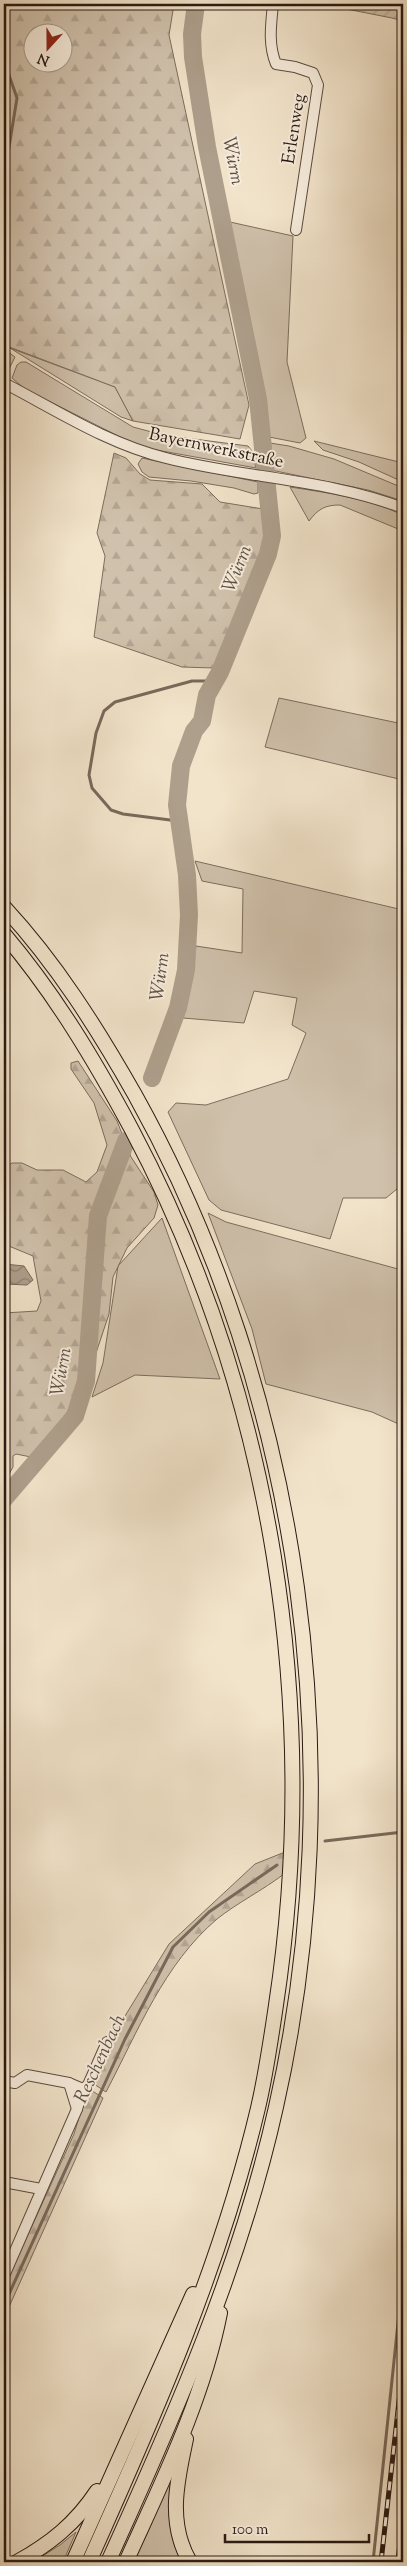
<svg xmlns="http://www.w3.org/2000/svg" width="407" height="2566" font-family="'Sorts Mill Goudy',serif">
<defs>
<pattern id="forest-firs" width="22" height="20" patternUnits="userSpaceOnUse" patternTransform="scale(1.25)"><rect width="22" height="20" fill="#d0c1ac"/><path d="M5 1l3.5 6h-7zM16 11l3.5 6h-7z" fill="#b3a593"/></pattern>
<pattern id="garden-furrows" width="10" height="10" patternUnits="userSpaceOnUse" patternTransform="scale(1.25)"><rect width="10" height="10" fill="#d0c1ac"/><path d="M-1 1l2-2M0 10L10 0M9 11l2-2" fill="none" stroke="#b3a593"/></pattern>
<pattern id="water-waves" width="16" height="10" patternUnits="userSpaceOnUse" patternTransform="scale(1.25)"><rect width="16" height="10" fill="#ae9f8c"/><path d="M0 5q4-4 8 0t8 0" fill="none" stroke="#8e8171"/></pattern>
</defs>
<rect width="100%" height="100%" fill="#f2e4cb"/>
<filter id="stains"><feTurbulence type="fractalNoise" baseFrequency=".004" numOctaves="4"/><feColorMatrix values="0 0 0 0 .2 0 0 0 0 .09 0 0 0 0 .02 0 0 0 .5 -.17"/></filter>
<radialGradient id="worn" r=".72"><stop offset=".6" stop-color="#630" stop-opacity="0"/><stop offset="1" stop-color="#630" stop-opacity=".3"/></radialGradient>
<g fill="#d0c1ac" stroke="#7c6d5f">
<path d="M230,222L293,236L287,362L306,438L300,443L269,437Z"/>
<path d="M10,348L115,387L133,421L121,417Z"/>
<path d="M4,349L15,357L7,373L4,374Z"/>
<path d="M21,362H26L133,427L163,435L248,446L252,451L256,468L151,449L126,440L25,389L12,378L17,365Z"/>
<path d="M314,441L403,463V482L359,462L323,450Z"/>
<path d="M270,443L289,446L334,459L403,488V501L368,490L261,468L256,446Z"/>
<path d="M142,458L258,482V493L254,494L234,488L191,481L149,477L142,472L138,464Z"/>
<path d="M290,487C329,493 367,498 403,515V531L340,505C325,505 318,509 309,521Z"/>
<path d="M279,698L403,724V780L265,747Z"/>
<path d="M195,861L403,910V1184L386,1198H343L330,1239L221,1210L209,1200L168,1112L176,1103L206,1105L288,1079L306,1033L292,1025L297,998L254,991L244,1023L183,1018L196,946L242,953L243,889L202,881Z"/>
<path d="M208,1213L226,1222L398,1269L400,1289L403,1291V1426L372,1412L266,1384L252,1329Z"/>
<path d="M162,1218L220,1379L135,1375L92,1397L103,1363L118,1266Z"/>
<path d="M177,2455L184,2562H131Z"/>
<path d="M76,2532L63,2562H33L60,2545Z"/>
</g>
<g fill="url(#forest-firs)" stroke="#7c6d5f" fill-rule="evenodd">
<path d="M4,4H174L169,35L249,405L240,439L133,421L115,387L4,345ZM62,32V62H32V32Z"/>
<path d="M114,453L126,458L140,474L150,480L202,484L220,502L263,509L266,537L257,567L214,668L182,667L94,637L105,556L97,533Z"/>
<path d="M78,1061L117,1121L131,1157L154,1192L158,1205L154,1218L127,1248L113,1277L109,1314L95,1356L61,1425L40,1452L31,1457L16,1454L13,1456V1467L8,1476H4V1313L37,1311L41,1301L33,1256L4,1244V1169L12,1163H22L37,1170H63L86,1182L97,1172L107,1145L94,1103L71,1069V1063Z"/>
<path d="M285,1852L284,1874C263,1890 237,1903 217,1919C164,1964 138,2031 106,2092L91,2082L114,2034L169,1944L255,1864Z"/>
<path d="M88,2088L103,2098L4,2318V2287L74,2134Z"/>
</g>
<path fill="url(#garden-furrows)" stroke="#7c6d5f" d="M321,4H403V21L392,18Z"/>
<path fill="url(#water-waves)" stroke="#79695b" d="M4,1264L24,1266L33,1280L27,1285L4,1284Z"/>
<g fill="none" stroke-linecap="round" stroke-linejoin="round">
<g stroke="#79695b" stroke-width="3">
<path d="M4,61L17,98L4,178"/>
<path d="M178,821L123,814L111,810L92,788L89,775L96,733L104,711L115,702L192,681H215"/>
<path d="M325,1841L403,1832"/>
<path d="M4,2305L125,2039L173,1947L209,1912L277,1865"/>
<path d="M373,2562L403,2275"/>
</g>
<g stroke="#ae9f8c" stroke-width="18">
<path d="M152,1078L178,1008L186,970L189,915L187,875L177,805L181,766L194,731L202,721L207,695L220,672L268,554L272,536L258,399L207,147L193,57L192,34L196,4"/>
<path d="M4,1499L75,1416L86,1381L98,1216L126,1141"/>
</g>
<defs>
<g id="minor">
<path d="M273,4C271,25 268,44 276,64L295,67L313,73L318,85L296,230"/>
<path d="M4,383C56,410 108,444 166,458C244,478 327,479 403,508"/>
<path d="M4,2081L15,2083L27,2075L69,2083L83,2089"/>
<path d="M69,2083L77,2109"/>
<path d="M4,2182L41,2189"/>
<path d="M4,2276L77,2109L83,2089L88,2085L107,2042"/>
</g>
<g id="highway">
<path d="M4,907C56,963 97,1028 135,1095C303,1396 352,1771 276,2107C241,2265 175,2415 108,2562"/>
<path d="M4,934C55,994 95,1061 132,1130C273,1396 321,1708 276,2005C271,2039 266,2074 258,2108C221,2265 155,2415 89,2562"/>
<path d="M186,2439C177,2481 167,2523 190,2562"/>
<path d="M17,2562C50,2544 76,2523 97,2491"/>
<path d="M73,2562L193,2294"/>
<path d="M126,2562C162,2482 203,2400 220,2313"/>
</g>
</defs>
<use href="#minor" stroke="#5b4c40" stroke-width="12"/>
<use href="#highway" stroke="#291912" stroke-width="16"/>
<use href="#minor" stroke="#f7eddd" stroke-width="10"/>
<use href="#highway" stroke="#f2e4cb" stroke-width="14"/>
<defs>
<g id="rail">
<path d="M381,2562L403,2366"/>
<path d="M398,2562L403,2515"/>
</g>
</defs>
<use href="#rail" stroke="#291912" stroke-width="5"/>
<use href="#rail" stroke="#f7eddd" stroke-width="3" stroke-dasharray="9" stroke-linecap="butt"/>
</g>
<g text-anchor="middle" dominant-baseline="central" stroke-width="4" stroke-linejoin="round" paint-order="stroke">
<g font-size="18" fill="#291912" stroke="#f7eddd">
<text transform="translate(295 129) rotate(-81)">Erlenweg</text>
<text transform="translate(216 449) rotate(12)">Bayernwerkstraße</text>
</g>
<g font-size="19" font-style="italic" fill="#5e4f43" stroke="#f7eddd">
<text transform="translate(232 161) rotate(79)">Würm</text>
<text transform="translate(238 569) rotate(-68)">Würm</text>
<text transform="translate(161 977) rotate(-82)">Würm</text>
<text transform="translate(62 1372) rotate(-80)">Würm</text>
<text transform="translate(101 2059) rotate(-65)">Reschenbach</text>
</g>
</g>
<rect width="407" height="2566" fill="none" stroke="#f2e4cb" stroke-width="20"/>
<rect x="5" y="5" width="397" height="2556" fill="none" stroke="#291912" stroke-width="2.5"/>
<rect x="10" y="10" width="387" height="2546" fill="none" stroke="#291912"/>
<g transform="translate(48 48) rotate(201)"><circle r="24" fill="#f7eddd" stroke="#a5988c"/>
<path d="M0-4L9 19L0 12L-9 19Z" fill="#8f2418"/>
<text y="-8" font-size="14" font-weight="bold" text-anchor="middle" fill="#291912">N</text>
</g>
<path d="M225 2534v8h144v-8" fill="none" stroke="#291912" stroke-width="2.5"/>
<text x="232" y="2534" font-size="15" fill="#291912" stroke="#f7eddd" stroke-width="4" paint-order="stroke">100 m</text>
<rect width="100%" height="100%" filter="url(#stains)"/>
<rect width="100%" height="100%" fill="url(#worn)"/>
</svg>
